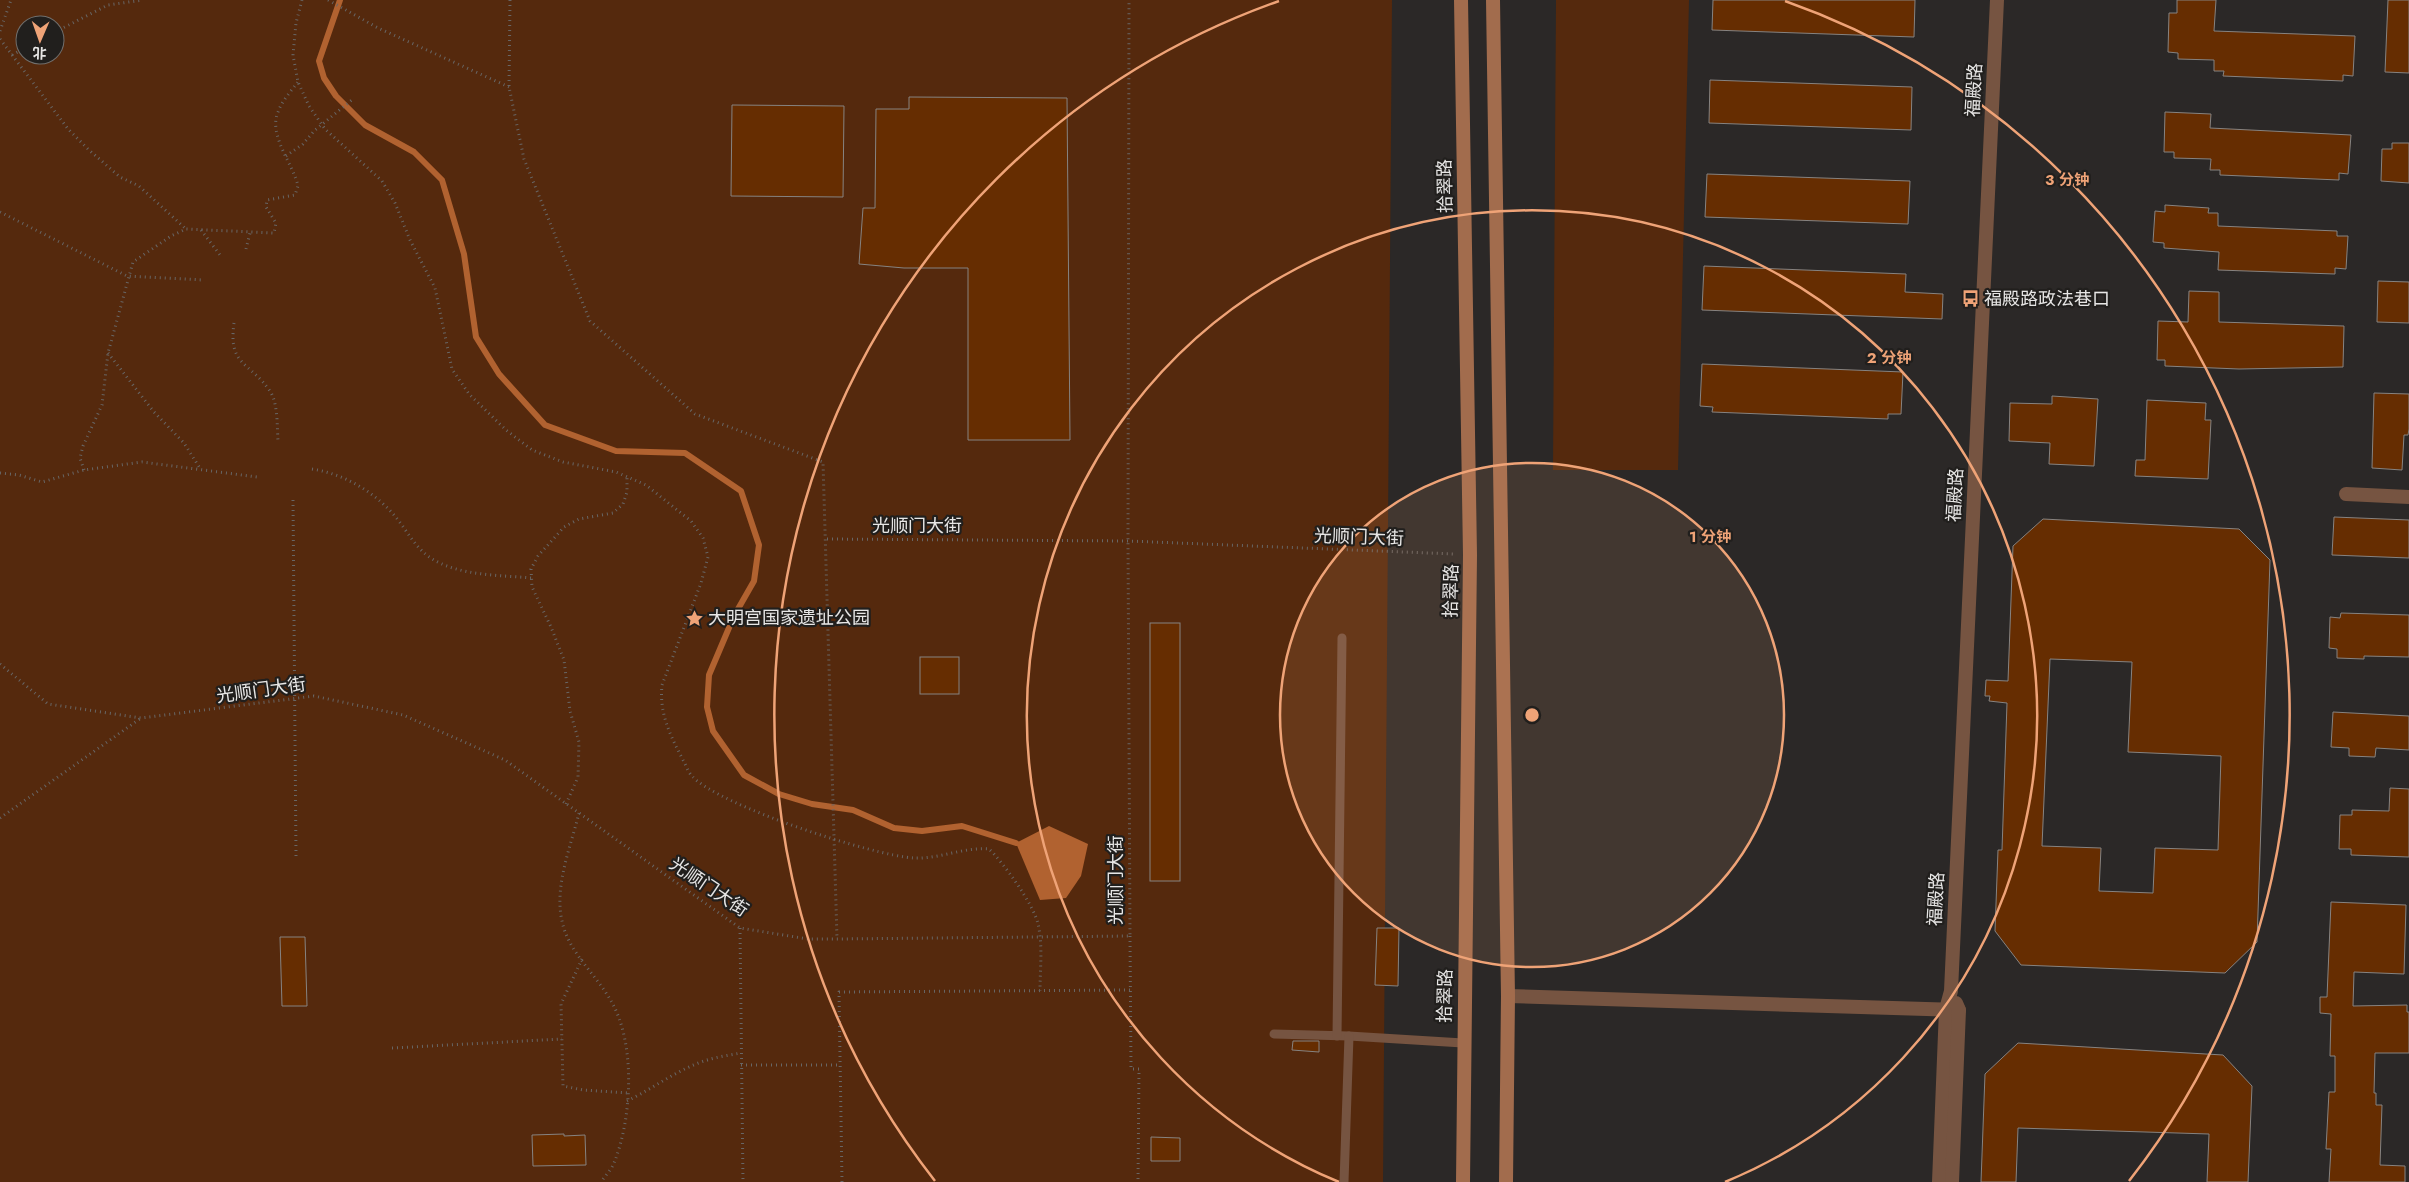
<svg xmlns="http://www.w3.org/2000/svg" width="2409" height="1182" font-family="Jost,'Noto Sans SC',sans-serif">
<rect width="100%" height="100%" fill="#2b2827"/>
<g fill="#55290d" fill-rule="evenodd">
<path d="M0,0H1392L1383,1182H0ZM25,25H55V55H25Z"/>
<path d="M1556,0H1689L1678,470H1553Z"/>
</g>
<path fill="#b16230" d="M1049,826L1088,844L1081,876L1066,898L1040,900L1016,843Z"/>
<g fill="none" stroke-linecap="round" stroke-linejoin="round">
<path stroke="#b16230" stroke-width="6" d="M340,0L319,61L324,78L336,96L365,125L414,152L442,180L464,254L476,337L499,374L545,425L616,451L685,453L741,491L759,545L754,581L734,616L709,675L707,707L713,731L744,775L779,794L812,804L853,810L894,828L922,831L962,826L1016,843"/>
</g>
<g fill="#662d01" stroke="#868381" fill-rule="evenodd">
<path d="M1713,0H1915L1914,37L1712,30Z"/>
<path d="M2177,0H2216L2214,31L2355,36L2353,76L2343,75V81L2223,76L2224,71H2214V60L2178,59V53L2168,52L2169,13H2177Z"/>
<path d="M2388,0H2409V73L2385,72Z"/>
<path d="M1710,80L1912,87L1911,130L1709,123Z"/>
<path d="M909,97L1067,98L1070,440H968V268H904L859,264L863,208H875L876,109H909Z"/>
<path d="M732,105L844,106L843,197L731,196Z"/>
<path d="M2165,112L2211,114L2210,128L2351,135L2348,174L2339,173V180L2220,175V170H2210L2211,159L2174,158V152H2164Z"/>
<path d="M2392,143H2409V183L2381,181L2382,149H2392Z"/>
<path d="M1707,174L1910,181L1908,224L1705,217Z"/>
<path d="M2165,205L2209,208L2208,213H2218V226L2337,231V236H2348L2346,269L2335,268V274L2218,270L2219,252L2164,248V243L2153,242L2155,211L2165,212Z"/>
<path d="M1704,266L1906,274L1905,292L1943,294L1942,319L1702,310Z"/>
<path d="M2378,281L2409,282V323L2377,322Z"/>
<path d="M2189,291L2219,292V322L2344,326L2343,367L2239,369L2165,366V360H2157L2158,321L2188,322Z"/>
<path d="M1702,364L1903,372L1901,414H1888V419L1712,412L1713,407L1700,406Z"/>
<path d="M2374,393L2409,394V429L2408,435H2404L2402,470L2372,468Z"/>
<path d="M2052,396L2098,399L2094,466L2049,464L2050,443L2009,441L2010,403L2052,404Z"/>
<path d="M2147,400L2206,403L2205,420H2211L2208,479L2135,476L2136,460H2145Z"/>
<path d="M2334,517L2409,520V558L2332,555Z"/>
<path d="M2043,519L2239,529L2270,560L2257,942L2225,973L2021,965L1995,931L1998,850H2002L2007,703L1989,701L1990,696H1985L1986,680L2008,681L2013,546ZM2050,659L2132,662L2128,752L2221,756L2218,850L2155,848L2153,893L2099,891L2101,848L2042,846Z"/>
<path d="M2341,613L2409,615V657L2364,656V659L2337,658V649L2329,648L2330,617L2340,618Z"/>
<rect x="1150" y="623" width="30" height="258"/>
<rect x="920" y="657" width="39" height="37"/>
<path d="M2333,712L2409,716V750L2376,748L2375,757L2349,756V748L2331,747Z"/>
<path d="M2390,788L2409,789V857L2351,855V849H2339L2340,815H2352V810L2389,811Z"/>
<path d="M2331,902L2406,905L2404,974L2354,972L2353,1006L2407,1005V1012H2409V1053H2375L2374,1093H2376V1105H2382L2380,1165L2405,1166V1182H2329L2331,1149H2326L2329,1092H2335V1056H2330L2331,1014L2320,1013V997H2327Z"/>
<path d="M1377,928H1399L1398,986L1375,985Z"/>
<path d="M280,937H305L307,1006H282Z"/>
<path d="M1293,1041H1319V1052L1292,1050Z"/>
<path d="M2018,1043L2223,1055L2252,1086L2248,1182H2207L2209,1134L2018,1128L2016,1182H1981L1985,1074Z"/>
<path d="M564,1134V1136L585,1135L586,1165L533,1166L532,1135Z"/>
<path d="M1151,1137L1180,1138V1161H1151Z"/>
</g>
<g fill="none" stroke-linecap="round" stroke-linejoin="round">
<g stroke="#686665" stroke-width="3" stroke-dasharray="1 4" stroke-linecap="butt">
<path d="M302,0L296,23L293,55L298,82L309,106L325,129L382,181L395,203L410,240L435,288L452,369L469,394L506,430L532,450L563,462L616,472L646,485L691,521L703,538L708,557L701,583L662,685C659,713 670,735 683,760C686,765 688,772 692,776C717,805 874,856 914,858C940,859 963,847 989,849C1003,862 1034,905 1038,924C1043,945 1040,969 1040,991"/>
<path d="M328,0L378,28L509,87"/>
<path d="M510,0L509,87L524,159L590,321L695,414L823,462L837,939"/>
<path d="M0,31L11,0"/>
<path d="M55,32L108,5L143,0"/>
<path d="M0,39L68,129L89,150L120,177L139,186L186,229"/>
<path d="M12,55L25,48"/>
<path d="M286,156L303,144L314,131L353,99"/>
<path d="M0,212L127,276L203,280"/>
<path d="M201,230L220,255"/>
<path d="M246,249L250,233"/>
<path d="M234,323C228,366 249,361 270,391C278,403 277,426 278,441"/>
<path d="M108,353L154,412L184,443L201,470"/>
<path d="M312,469C344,474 373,491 394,515C407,530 416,550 434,560C462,576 500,575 531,578"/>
<path d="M84,470L80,458L83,446L102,405L108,353L133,262L171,236L186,229L274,233L276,223L266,207L267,200L295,195L298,186C293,164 268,135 278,112C282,101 291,91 298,82"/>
<path d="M0,473L19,475L42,482L84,470L142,462L257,477"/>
<path d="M293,500L296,856"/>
<path d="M827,539L1128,541L1454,554"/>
<path d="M0,664L48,704L141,718L314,696L403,715L505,760L740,928L808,939H837L1130,936L1128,541L1129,0"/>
<path d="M566,804L578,777L579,742L570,711L564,660L551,627L532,587L531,569L538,556L564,527L579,519L613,513L623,504L627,492V477"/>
<path d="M579,813C571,846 554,886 562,921C568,952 596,974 611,1001C636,1043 632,1119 614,1163C611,1170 605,1176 601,1182"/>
<path d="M0,818L141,718"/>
<path d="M740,928L743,1182"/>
<path d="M1130,936L1131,1069H1139L1138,1182"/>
<path d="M582,959L561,1004L563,1086L583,1090L628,1093"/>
<path d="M392,1048L562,1039"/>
<path d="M741,1065H840"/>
<path d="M627,1101C654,1088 678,1069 707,1060C717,1057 730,1055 741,1053"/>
<path d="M842,1182L839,992L1130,990"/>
</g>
<g stroke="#765441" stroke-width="9">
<path d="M1274,1034L1349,1036L1463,1043"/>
<path d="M1337,1036L1342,638"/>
<path d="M1344,1182L1349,1036"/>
</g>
<g stroke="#765441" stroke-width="14">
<path d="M2346,494L2409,497"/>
<path d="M1508,996L1959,1010"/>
<path d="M1939,1182L1946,1009L1951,991L1997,0"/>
<path d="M1952,1182L1959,1010L1956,1003"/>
</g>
<g stroke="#a26c4d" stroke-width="14">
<path d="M1461,0L1470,555L1463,1182"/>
<path d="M1493,0L1508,996L1506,1182"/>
</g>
</g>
<circle cx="1532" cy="715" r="252" fill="#efa377" fill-opacity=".12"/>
<g fill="none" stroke="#efa377" stroke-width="2.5">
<circle cx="1532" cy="715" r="252"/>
<path d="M1339 1182A505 505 0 1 1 1725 1182"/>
<path d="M935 1181A757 757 0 0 1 1279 1M1785 1A757 757 0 0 1 2129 1181"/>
</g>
<defs>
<symbol id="bus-bare" viewBox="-9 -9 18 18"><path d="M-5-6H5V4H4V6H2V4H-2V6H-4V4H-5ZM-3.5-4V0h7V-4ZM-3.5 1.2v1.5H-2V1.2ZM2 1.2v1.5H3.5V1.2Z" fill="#efa377" stroke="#211f1d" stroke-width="2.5" paint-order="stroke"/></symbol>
<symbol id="sight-bare" viewBox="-9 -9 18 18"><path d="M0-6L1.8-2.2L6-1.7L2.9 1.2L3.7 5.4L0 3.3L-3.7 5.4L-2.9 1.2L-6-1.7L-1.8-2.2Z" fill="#efa377" stroke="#211f1d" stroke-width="2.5" paint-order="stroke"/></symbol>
</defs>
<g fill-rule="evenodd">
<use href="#bus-bare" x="1958" y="286" width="25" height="25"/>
<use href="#sight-bare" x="682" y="606" width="25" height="25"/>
</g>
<g text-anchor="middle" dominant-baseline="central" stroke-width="4.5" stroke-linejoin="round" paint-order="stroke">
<g font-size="18" fill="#e7e6e5" stroke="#211f1d">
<text transform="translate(1974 90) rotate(-87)">福殿路</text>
<text transform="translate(1445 186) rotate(-91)">拾翠路</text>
<text transform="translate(1955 495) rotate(-87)">福殿路</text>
<text x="917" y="526">光顺门大街</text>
<text transform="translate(1359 537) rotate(2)">光顺门大街</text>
<text transform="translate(1451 591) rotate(-89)">拾翠路</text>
<text transform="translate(261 690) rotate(-8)">光顺门大街</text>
<text transform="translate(1116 880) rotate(-90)">光顺门大街</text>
<text transform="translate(709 887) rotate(34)">光顺门大街</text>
<text transform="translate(1936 899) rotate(-87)">福殿路</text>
<text transform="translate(1445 996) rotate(-89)">拾翠路</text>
</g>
<g font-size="18" fill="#e7e6e5" stroke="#211f1d" text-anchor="start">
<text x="1984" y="299">福殿路政法巷口</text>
<text x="708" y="618">大明宫国家遗址公园</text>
</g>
</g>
<circle cx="1532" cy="715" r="8" fill="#efa377" stroke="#211f1d" stroke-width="2.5"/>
<g font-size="15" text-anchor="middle" font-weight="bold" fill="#efa377" stroke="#211f1d" stroke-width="4.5" stroke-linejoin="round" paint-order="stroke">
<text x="2067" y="185">3 分钟</text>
<text x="1889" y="363">2 分钟</text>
<text x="1710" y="542">1 分钟</text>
</g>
<g transform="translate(40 40) rotate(182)"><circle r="24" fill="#211f1d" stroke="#706f6d"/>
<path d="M0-4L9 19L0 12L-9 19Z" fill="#efa377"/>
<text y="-8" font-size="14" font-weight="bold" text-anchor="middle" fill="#e7e6e5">北</text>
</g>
</svg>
